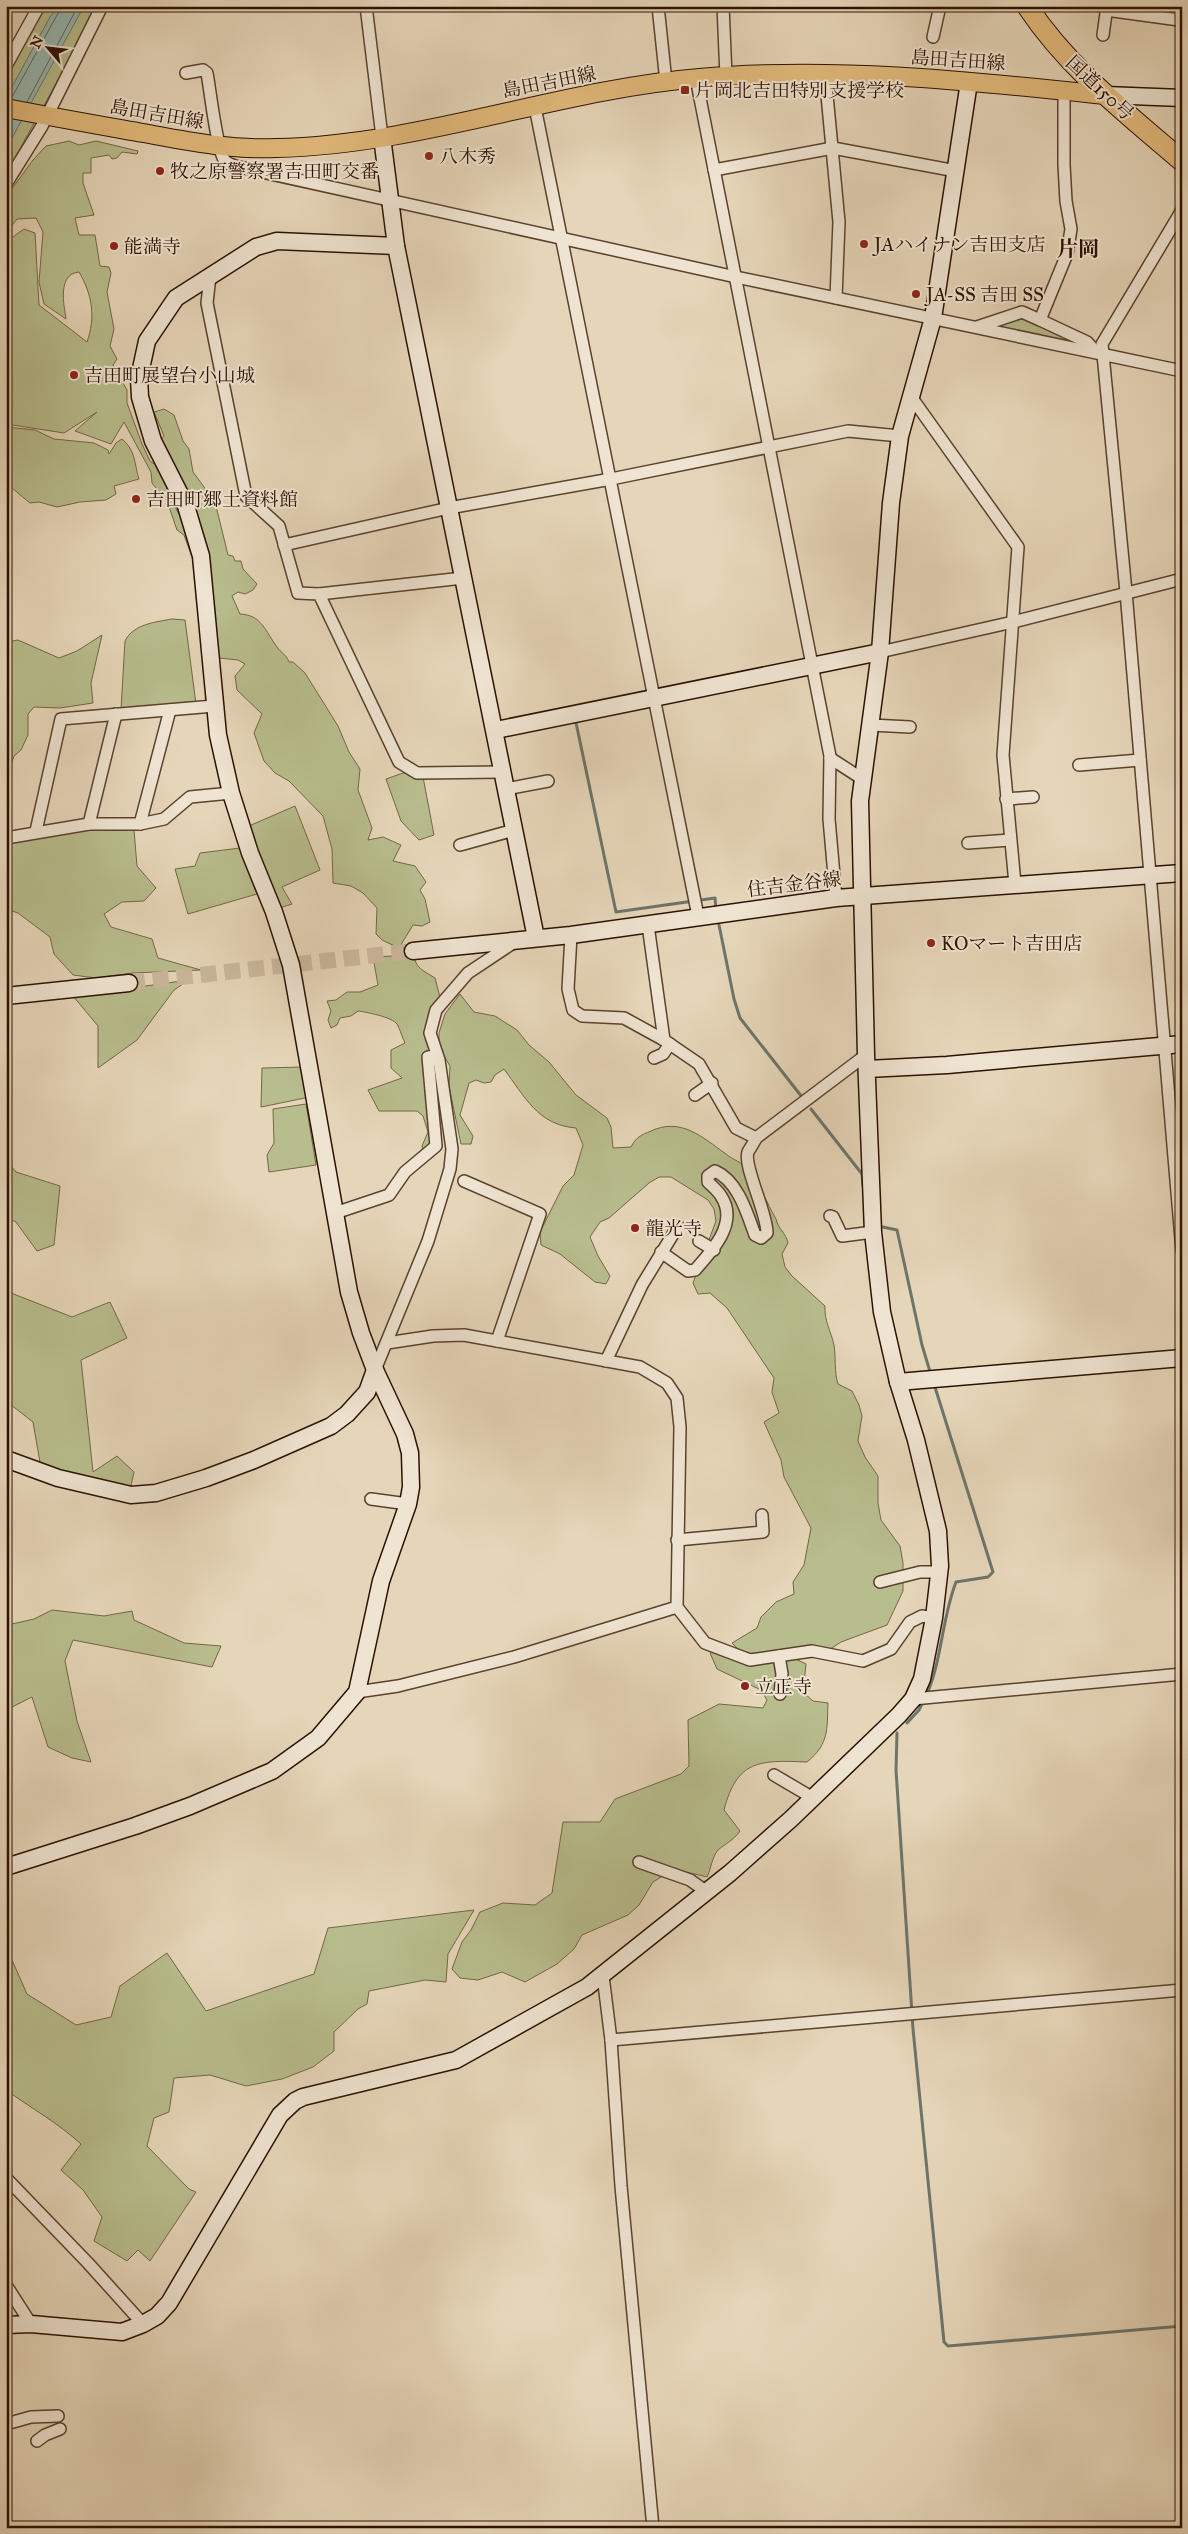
<svg xmlns="http://www.w3.org/2000/svg" width="1188" height="2534" font-family="'IM FELL Great Primer','Noto Serif JP',serif">
<rect width="100%" height="100%" fill="#e6d6b9"/>
<filter id="stains"><feTurbulence type="fractalNoise" baseFrequency=".004" numOctaves="4"/><feColorMatrix values="0 0 0 0 .2 0 0 0 0 .09 0 0 0 0 .02 0 0 0 .5 -.17"/></filter>
<radialGradient id="worn" r=".72"><stop offset=".6" stop-color="#630" stop-opacity="0"/><stop offset="1" stop-color="#630" stop-opacity=".3"/></radialGradient>
<g fill="#b8bd8d" stroke="#726746">
<path d="M40,6H99L6,174V72Z"/>
<path d="M69,141L79,145L96,141L138,151L137,154L122,152L117,158L112,159L109,155L91,158V173H83V183L94,215L75,218L79,235H95L100,266L109,267L111,273L107,292L114,329L110,346L117,359L113,365L127,390V403L142,444L150,461L157,466L177,511L188,527L193,560L184,535L177,530L167,501L152,483L151,472L124,422L111,444L75,431L97,412L64,433L6,424V245L10,239L24,229L35,233L39,305L87,342C96,317 92,294 79,272C57,274 64,305 66,319L44,304L39,282L43,232L36,218L17,219L6,233V197L33,160L46,146Z"/>
<path d="M1020,315L1087,348L989,328Z"/>
<path d="M164,409L174,415L183,441L189,449L193,472L210,495L217,510L228,555L233,556L235,561H241L243,569L257,584L253,590L245,594L238,592L232,596L240,614C262,615 265,631 277,647C281,653 286,654 289,662H293L305,673L338,726L349,752L360,769L358,790L372,828L368,840L383,837L401,845L393,861L415,866L426,882L420,890L425,899L430,922L422,926L413,925L399,948L382,940L376,934L377,908L363,893L351,886L333,883L332,849L323,816L289,781L275,773L264,761L254,733L262,714L237,690L235,676L245,664L238,660L219,658L199,544L157,444L164,436L154,412Z"/>
<path d="M6,427L35,430L54,439L94,443L108,450L109,454L116,443L122,439C136,451 134,463 139,479L114,486L116,494L106,500L80,502L57,507L39,502L30,503L6,483Z"/>
<path d="M172,619L185,620L196,704L121,709L125,641C133,624 156,622 172,619Z"/>
<path d="M102,635L91,683L93,703L60,708L34,707L28,714V735L21,750L14,756L6,781V642L18,640L59,658L77,651Z"/>
<path d="M403,773L423,777L434,835L419,840L401,821L386,779Z"/>
<path d="M295,806L320,870L282,887L292,904L276,909L242,829Z"/>
<path d="M94,829L134,830L137,866L156,888L144,901L122,902L104,914L111,927L152,939L158,958L201,970L133,973L96,978L73,975L54,954L50,937L18,913L6,909V844Z"/>
<path d="M240,848L257,894L188,914L175,869L195,866L200,853Z"/>
<path d="M414,955C415,968 424,971 435,978L442,1005L434,1037L435,1091L440,1120L435,1118L430,1144L423,1152L422,1146L428,1132L423,1116L417,1111H379L368,1090L402,1078L391,1068V1050L405,1043C402,1037 400,1029 397,1024C392,1017 366,1012 358,1011L351,1016L340,1018L337,1025L331,1028L328,1020L331,1011L327,1001L336,1000L347,992H360L378,985L373,957Z"/>
<path d="M189,980L174,990L137,1040L98,1068V1026L73,996Z"/>
<path d="M460,994L474,1012L495,1016L517,1030L529,1045L549,1062L576,1095L607,1118L611,1127L613,1148L631,1147C636,1137 641,1135 651,1131C681,1117 702,1137 726,1154C733,1160 742,1162 748,1169C759,1183 767,1203 776,1219C778,1229 786,1233 788,1243L782,1254L785,1267L792,1276L825,1306C824,1321 831,1331 834,1345C836,1358 834,1371 838,1384L852,1391L859,1405L862,1416L858,1441L865,1457L878,1476V1503L881,1520L900,1546L903,1563V1591L887,1625L841,1642L829,1650L787,1655L806,1664L803,1692L813,1701L828,1703C827,1730 829,1744 807,1762C759,1760 737,1760 724,1810L740,1831C733,1841 726,1843 718,1850C712,1857 711,1869 707,1877L674,1869L653,1882L639,1905L628,1915L582,1935L574,1949L557,1964L525,1982L502,1972L478,1980L460,1978L452,1969L462,1942L471,1930L480,1912L503,1903L535,1905L552,1893L563,1822H600L615,1799L681,1774L689,1766L688,1720L719,1704L763,1708L767,1700L761,1690L717,1669L710,1653L732,1649L744,1655L732,1643L757,1628L761,1617L776,1602L794,1594L793,1582L804,1565L811,1528L784,1477L781,1460L764,1422L779,1413L772,1392L774,1378L727,1308L710,1293L698,1294L693,1283L716,1221L714,1209L708,1200L671,1177H659L649,1183L609,1218L600,1222L590,1237L598,1256L610,1276L606,1284L595,1282L560,1254L541,1245L540,1232L563,1186L574,1175L583,1145L576,1128C538,1125 525,1097 504,1069L495,1075L491,1082L484,1083L476,1080L469,1083L460,1115L473,1136L471,1144H461L449,1086L450,1066L439,1048V1033L445,1014Z"/>
<path d="M304,1067L310,1097L261,1107L262,1068Z"/>
<path d="M306,1104L316,1165L269,1172L267,1155L274,1143L273,1109Z"/>
<path d="M6,1160L16,1172L60,1186L54,1245L37,1251L16,1222L6,1217Z"/>
<path d="M6,1291L72,1317L110,1302L127,1338L81,1360L93,1472L117,1456L134,1472L130,1490L41,1468L33,1422L6,1401Z"/>
<path d="M6,1595L12,1624L34,1619L52,1610L104,1616L132,1611L134,1620L184,1643L221,1646L212,1667L73,1640L65,1661L77,1721L91,1762L72,1758L48,1747L32,1697L6,1710Z"/>
<path d="M474,1910L448,1954L446,1982L425,1980L369,1991L367,2004L358,2009L334,2032V2051L313,2067L282,2079L246,2086L210,2075L174,2078L169,2112L154,2118L147,2146L189,2189L196,2192L150,2261L138,2250L127,2261L94,2241L102,2217L83,2190L61,2170L81,2144C58,2123 31,2108 6,2090V1955L12,1960L27,1994L76,2025L111,2017L120,1986L167,1953L206,2011L314,1974L328,1928Z"/>
</g>
<path fill="#97b8b4" stroke="#6c756c" d="M58,6H84L6,149V98L50,17Z"/>
<g fill="none" stroke-linecap="round" stroke-linejoin="round">
<g stroke="#62645a" stroke-width="1">
<path d="M11,99L62,6"/>
<path d="M27,102L78,6"/>
</g>
<g stroke="#6c756c" stroke-width="3">
<path d="M575,718L616,912L715,898L716,909"/>
<path d="M718,920L734,999L740,1018L802,1097"/>
<path d="M811,1109L862,1174L863,1186"/>
<path d="M878,1226L897,1230L922,1345L931,1375"/>
<path d="M927,1694C942,1659 942,1618 956,1582L988,1577L993,1572L934,1384"/>
<path d="M907,1723L919,1710L923,1702"/>
<path d="M897,1733L896,1770L913,2029L944,2342L948,2346L1182,2326"/>
</g>
<path stroke="#cab89d" stroke-width="16" stroke-dasharray="16 8" stroke-linecap="butt" d="M129,983L413,951"/>
<defs>
<g id="street">
<path d="M366,6L382,137"/>
<path d="M658,6L666,82"/>
<path d="M723,6L726,76"/>
<path d="M1106,10L1179,20L1181,6"/>
<path d="M1103,35L1107,6"/>
<path d="M933,37L940,6"/>
<path d="M6,66L39,6"/>
<path d="M186,73L203,70L207,73C210,89 217,152 225,161C227,163 232,165 235,166L736,277L1182,371"/>
<path d="M825,74L839,222L836,298"/>
<path d="M696,78L830,756L829,819L836,898"/>
<path d="M1064,91V165L1066,201L1071,229L1067,254L1040,320L1087,342L1096,352"/>
<path d="M535,107L698,916"/>
<path d="M714,170L833,148L956,171"/>
<path d="M6,184L42,126L102,6"/>
<path d="M1182,210L1102,344L1126,592L1182,1251"/>
<path d="M210,276L207,303L246,496L279,526L298,593L319,594L399,762L417,773L503,772"/>
<path d="M977,327L1022,312L1040,320"/>
<path d="M912,398L1018,547L1003,755L1015,884"/>
<path d="M284,545L449,508L611,479L848,431L900,436"/>
<path d="M319,594L463,578"/>
<path d="M880,652L1013,622L1182,579"/>
<path d="M871,725L910,727"/>
<path d="M830,758L864,780"/>
<path d="M1079,765L1140,760"/>
<path d="M506,789L548,781"/>
<path d="M1006,799L1033,797"/>
<path d="M89,824L116,714"/>
<path d="M140,824L170,710"/>
<path d="M36,831L61,719L214,706"/>
<path d="M6,838L89,824H140L164,819L190,797L231,793"/>
<path d="M968,843L1010,840"/>
<path d="M460,845L514,830"/>
<path d="M648,925L664,1040"/>
<path d="M571,935L568,989L573,1010L582,1016L624,1018L664,1040L699,1064L736,1128L756,1138L866,1055"/>
<path d="M654,1058L663,1054L670,1044"/>
<path d="M695,1095L712,1083"/>
<path d="M464,1181L540,1214L497,1341"/>
<path d="M335,1213L389,1195L405,1172L436,1146L428,1057L437,1055"/>
<path d="M830,1216L833,1217L842,1236L873,1232"/>
<path d="M699,1241L714,1250"/>
<path d="M661,1252L688,1271L695,1270C712,1251 739,1223 721,1196C718,1191 712,1186 708,1182V1176L715,1171C738,1181 747,1213 755,1235L761,1238L767,1233C767,1212 743,1166 748,1152C750,1148 754,1143 756,1138"/>
<path d="M387,1343L433,1336L464,1335L640,1367L667,1383L677,1398L680,1427L677,1607L705,1643L750,1660L812,1651L863,1661L891,1649L910,1622L922,1616L934,1618"/>
<path d="M606,1361L642,1285L678,1226"/>
<path d="M375,1370L428,1241L450,1169L452,1149L439,1060L430,1033L436,1010L468,973L513,943"/>
<path d="M371,1499L408,1504"/>
<path d="M677,1540L763,1532L762,1515"/>
<path d="M880,1582L920,1572H940"/>
<path d="M779,1656L782,1674L780,1694"/>
<path d="M357,1692L398,1686L514,1657L677,1607"/>
<path d="M913,1699L1182,1674"/>
<path d="M774,1775L813,1798"/>
<path d="M639,1862L690,1880L707,1892"/>
<path d="M603,1976L611,2040L621,2186L653,2528"/>
<path d="M611,2040L1182,1990"/>
<path d="M6,2178L88,2263L143,2324"/>
<path d="M6,2285L31,2324"/>
<path d="M6,2424L31,2417L58,2416"/>
<path d="M37,2441L45,2435L60,2429"/>
</g>
<g id="secondary">
<path d="M1105,95L1182,98"/>
<path d="M382,137L396,246L536,938"/>
<path d="M496,730L880,652"/>
<path d="M413,951L571,935L836,898L1182,873"/>
<path d="M6,996L129,983"/>
<path d="M867,1069L947,1065L1182,1044"/>
<path d="M898,1382L1182,1358"/>
<path d="M6,1459L58,1478L131,1495L156,1493L206,1478L254,1460L331,1426L347,1414L367,1392L375,1370"/>
<path d="M6,1867L135,1826L190,1806L272,1771L318,1738L357,1692L381,1581L408,1504L411,1487L410,1453L405,1434L375,1370L361,1333L349,1292L291,965L274,912L250,853L231,793L218,735L201,556L186,506L153,441L140,397L139,378L147,341L176,298L256,247L277,241L396,246"/>
<path d="M6,2325L31,2324L122,2332L143,2324L157,2316L169,2303L280,2115L295,2101L303,2097L456,2060L587,1987L730,1873L791,1819L899,1715L913,1699L922,1679L934,1618L940,1566L938,1531L916,1440L898,1382L882,1312L873,1232L866,1055L860,801L880,652L891,503L900,436L933,318L969,82"/>
</g>
<path id="primary" d="M6,108C52,117 98,125 143,133C187,141 231,150 276,148C420,145 557,90 699,78C834,66 971,81 1105,95"/>
<path id="highway" d="M1027,6C1068,68 1126,113 1182,161"/>
</defs>
<use href="#street" stroke="#5a422e" stroke-width="14"/>
<use href="#secondary" stroke="#2c1100" stroke-width="19"/>
<use href="#primary" stroke="#2c1100" stroke-width="20"/>
<use href="#highway" stroke="#2c1100" stroke-width="22"/>
<use href="#street" stroke="#efe4d2" stroke-width="11"/>
<use href="#secondary" stroke="#efe4d2" stroke-width="16"/>
<use href="#primary" stroke="#e3bb7c" stroke-width="18"/>
<use href="#highway" stroke="#e3bb7c" stroke-width="20"/>
</g>
<g fill="#8f2418" stroke="#efe4d2" stroke-width="2">
<rect x="680" y="85" width="10" height="10" rx="2.5"/>
<circle cx="429" cy="156" r="5"/>
<circle cx="160" cy="171" r="5"/>
<circle cx="864" cy="244" r="5"/>
<circle cx="114" cy="246" r="5"/>
<circle cx="916" cy="294" r="5"/>
<circle cx="74" cy="375" r="5"/>
<circle cx="136" cy="499" r="5"/>
<circle cx="931" cy="943" r="5"/>
<circle cx="635" cy="1228" r="5"/>
<circle cx="745" cy="1686" r="5"/>
</g>
<g text-anchor="middle" dominant-baseline="central" stroke-width="4" stroke-linejoin="round" paint-order="stroke">
<g font-size="19" fill="#2c1100" stroke="#efe4d2">
<text transform="translate(958 60) rotate(4)">島田吉田線</text>
<text transform="translate(549 82) rotate(-11)">島田吉田線</text>
<text transform="translate(1100 88) rotate(43)">国道150号</text>
<text transform="translate(157 114) rotate(10)">島田吉田線</text>
<text transform="translate(794 884) rotate(-7)">住吉金谷線</text>
</g>
<g font-size="19" fill="#2c1100" stroke="#efe4d2" text-anchor="start">
<text x="695" y="90">片岡北吉田特別支援学校</text>
<text x="439" y="156">八木秀</text>
<text x="170" y="171">牧之原警察署吉田町交番</text>
<text x="874" y="244">JAハイナン吉田支店</text>
<text x="124" y="246">能満寺</text>
<text x="926" y="294">JA-SS 吉田 SS</text>
<text x="84" y="375">吉田町展望台小山城</text>
<text x="146" y="499">吉田町郷土資料館</text>
<text x="941" y="943">KOマート吉田店</text>
<text x="645" y="1228">龍光寺</text>
<text x="755" y="1686">立正寺</text>
</g>
<g font-size="21" font-weight="bold" fill="#2c1100" stroke="#efe4d2">
<text x="1078" y="249">片岡</text>
</g>
</g>
<rect width="1188" height="2534" fill="none" stroke="#e6d6b9" stroke-width="25"/>
<rect x="8" y="8" width="1173" height="2519" fill="none" stroke="#2c1100" stroke-width="2.5"/>
<rect x="12" y="12" width="1163" height="2509" fill="none" stroke="#2c1100"/>
<g transform="translate(48 48) rotate(298)" stroke="#efe4d2" stroke-width="4" paint-order="stroke">
<path d="M0-4L9 19L0 12L-9 19Z" fill="#2c1100"/>
<text y="-8" font-size="14" font-weight="bold" text-anchor="middle" fill="#2c1100">N</text>
</g>
<rect width="100%" height="100%" filter="url(#stains)"/>
<rect width="100%" height="100%" fill="url(#worn)"/>
</svg>
